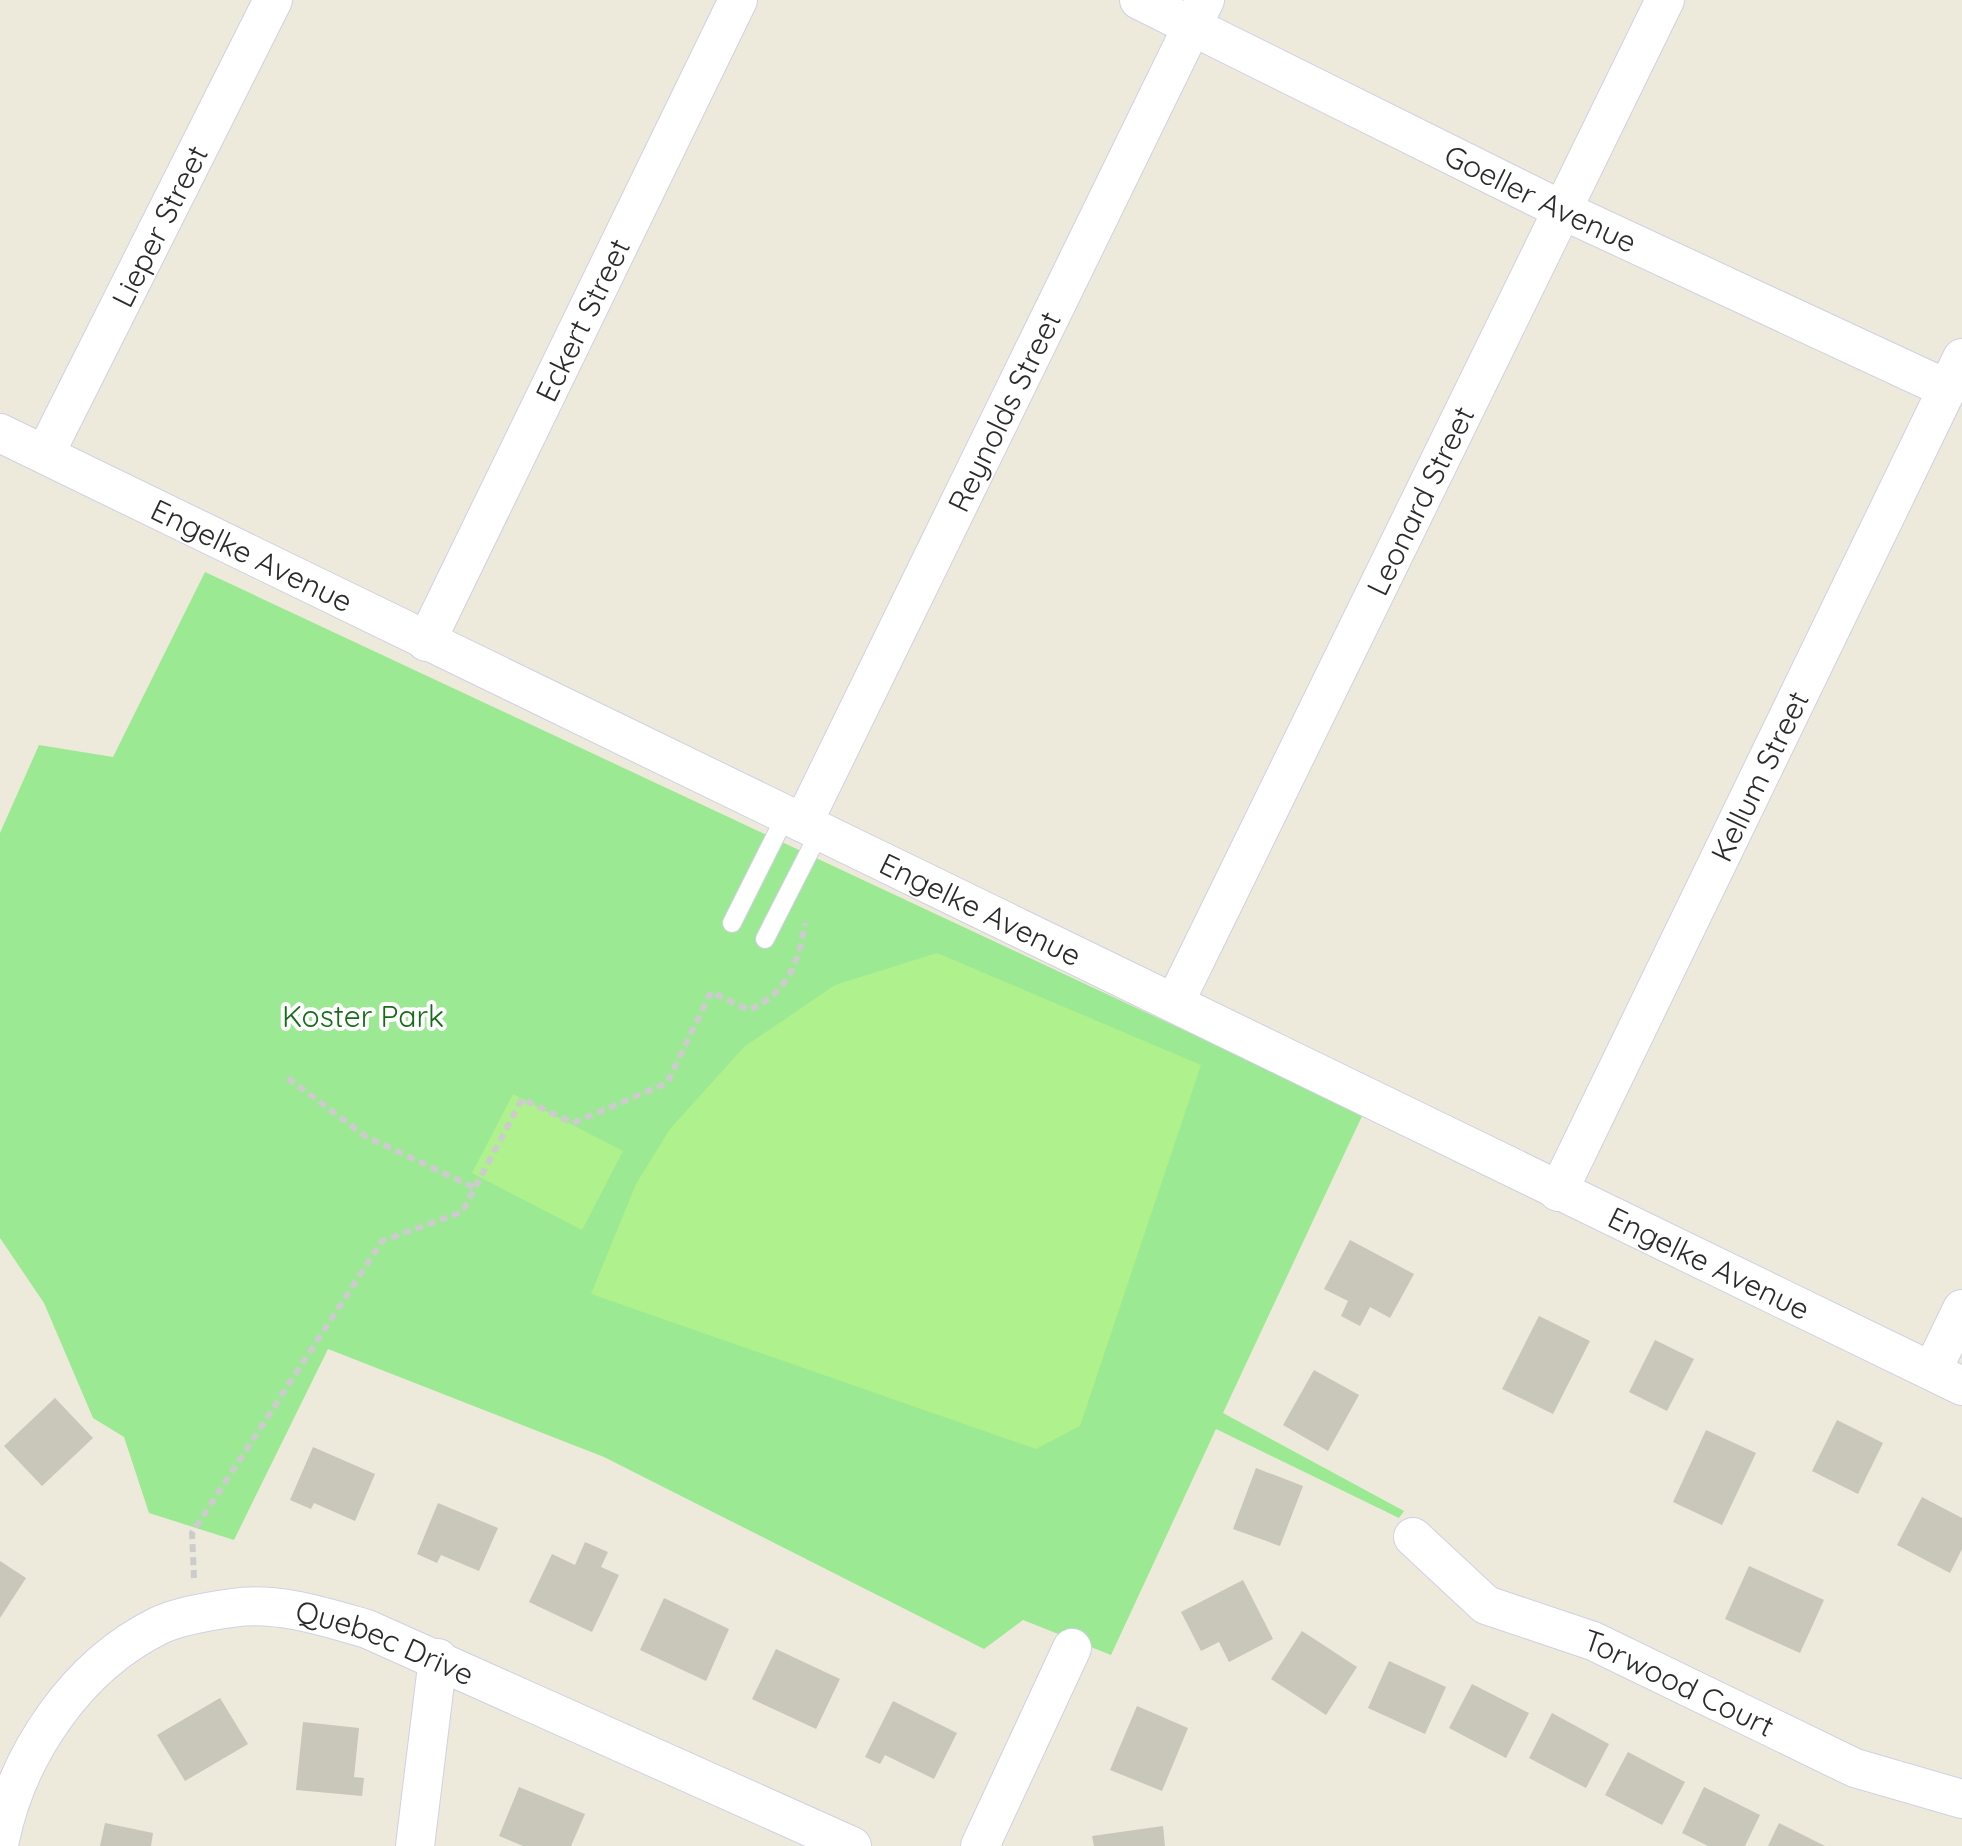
<svg xmlns="http://www.w3.org/2000/svg" width="1962" height="1846" font-family="Quicksand,sans-serif">
<rect width="100%" height="100%" fill="#edeadb"/>
<path fill="#9be992" d="M205,572L1363,1114L1223,1413L1404,1511L1399,1518L1216,1429L1111,1655L1023,1620L984,1649L604,1457L328,1349L234,1540L149,1513L124,1437L93,1418L44,1303L0,1238V833L39,745L113,757Z"/>
<g fill="#aff18d">
<path d="M937,953L1201,1065L1080,1426L1036,1449L591,1294L636,1184L670,1129L744,1047L835,985Z"/>
<path d="M513,1094L623,1151L582,1230L472,1173Z"/>
</g>
<g fill="#c9c6ba">
<path d="M1350,1240L1414,1274L1390,1318L1370,1307L1360,1326L1341,1316L1348,1301L1324,1289Z"/>
<path d="M1539,1316L1590,1341L1553,1414L1502,1389Z"/>
<path d="M1655,1340L1694,1359L1667,1411L1629,1392Z"/>
<path d="M1314,1370L1359,1395L1328,1451L1283,1425Z"/>
<path d="M55,1398L93,1438L42,1486L4,1446Z"/>
<path d="M1837,1420L1883,1443L1858,1494L1812,1471Z"/>
<path d="M1706,1430L1756,1453L1722,1525L1673,1502Z"/>
<path d="M313,1447L375,1474L355,1521L314,1503L311,1509L290,1500Z"/>
<path d="M1256,1468L1303,1486L1280,1546L1233,1529Z"/>
<path d="M1922,1497L1962,1518V1549L1950,1573L1897,1545Z"/>
<path d="M438,1503L498,1528L479,1571L441,1555L437,1563L417,1554Z"/>
<path d="M585,1542L608,1552L601,1567L619,1575L592,1632L529,1602L552,1554L575,1565Z"/>
<path d="M0,1561L26,1578L0,1618Z"/>
<path d="M1749,1566L1824,1600L1800,1653L1725,1619Z"/>
<path d="M1243,1580L1273,1639L1229,1662L1219,1642L1201,1651L1181,1612Z"/>
<path d="M664,1598L729,1629L706,1681L640,1650Z"/>
<path d="M1302,1631L1357,1667L1326,1715L1271,1679Z"/>
<path d="M776,1649L840,1679L816,1729L752,1699Z"/>
<path d="M1389,1661L1446,1687L1425,1734L1368,1708Z"/>
<path d="M1472,1684L1529,1713L1506,1758L1449,1728Z"/>
<path d="M220,1698L248,1744L185,1781L157,1735Z"/>
<path d="M893,1701L957,1733L934,1779L885,1755L880,1764L865,1757Z"/>
<path d="M1137,1706L1188,1728L1162,1791L1110,1770Z"/>
<path d="M1552,1713L1609,1744L1586,1788L1529,1758Z"/>
<path d="M303,1722L359,1728L354,1777L364,1778L362,1796L296,1790Z"/>
<path d="M1628,1752L1685,1782L1662,1825L1605,1795Z"/>
<path d="M519,1787L585,1814L571,1846H523L499,1836Z"/>
<path d="M1704,1787L1760,1815L1745,1846H1708L1682,1833Z"/>
<path d="M105,1823L153,1833L151,1846H100Z"/>
<path d="M1779,1823L1825,1846H1768Z"/>
<path d="M1163,1826L1165,1846H1094L1092,1836Z"/>
</g>
<g fill="none" stroke-linecap="round" stroke-linejoin="round">
<defs>
<g id="service">
<path d="M732,923L786,815"/>
<path d="M765,939L820,831"/>
</g>
<g id="minor">
<path id="s1" d="M1139,0L1562,210L1947,389"/>
<path id="s2" d="M0,433L1962,1386"/>
<path id="s3" d="M45,454L273,0"/>
<path id="s4" d="M426,642L738,0"/>
<path id="s5" d="M803,823L1205,0"/>
<path id="s6" d="M1175,1002L1665,0"/>
<path id="s7" d="M1558,1192L1962,358"/>
<path d="M1932,1371L1962,1309"/>
<path id="s8" d="M1413,1537L1486,1605L1593,1641L1855,1768L1962,1799"/>
<path id="s9" d="M0,1840C18,1753 77,1666 158,1626C178,1616 210,1611 232,1608C277,1601 325,1617 367,1629L852,1846"/>
<path d="M415,1846L438,1658"/>
<path d="M980,1846L1072,1648"/>
</g>
</defs>
<use href="#service" stroke="#d1d0e4" stroke-width="20"/>
<use href="#minor" stroke="#d1d0e4" stroke-width="40"/>
<g stroke="#ccc" stroke-width="6" stroke-dasharray="8 5" stroke-linecap="butt">
<path d="M288,1078L365,1136L475,1188"/>
<path d="M194,1578L192,1533L382,1241L462,1212L522,1099L573,1123L667,1083L711,992L749,1010C787,993 799,963 805,923"/>
</g>
<use href="#service" stroke="#fff" stroke-width="18"/>
<use href="#minor" stroke="#fff" stroke-width="38"/>
</g>
<g text-anchor="middle" dominant-baseline="central" stroke-width="8" stroke-linejoin="round" paint-order="stroke">
<g font-size="30" fill="#2a2a2a" stroke="#fff">
<text stroke="none"><textPath href="#s1" startOffset="448">Goeller Avenue</textPath></text>
<text stroke="none"><textPath href="#s3" startOffset="255">Lieper Street</textPath></text>
<text stroke="none"><textPath href="#s4" startOffset="358">Eckert Street</textPath></text>
<text stroke="none"><textPath href="#s5" startOffset="458">Reynolds Street</textPath></text>
<text stroke="none"><textPath href="#s6" startOffset="558">Leonard Street</textPath></text>
<text stroke="none"><textPath href="#s2" startOffset="280">Engelke Avenue</textPath></text>
<text stroke="none"><textPath href="#s7" startOffset="462">Kellum Street</textPath></text>
<text stroke="none"><textPath href="#s2" startOffset="1090">Engelke Avenue</textPath></text>
<text stroke="none"><textPath href="#s2" startOffset="1900">Engelke Avenue</textPath></text>
<text stroke="none"><textPath href="#s9" startOffset="510">Quebec Drive</textPath></text>
<text stroke="none"><textPath href="#s8" startOffset="308">Torwood Court</textPath></text>
</g>
<g font-size="30" fill="#146d16" stroke="#fff">
<text x="363" y="1016">Koster Park</text>
</g>
</g>
</svg>
